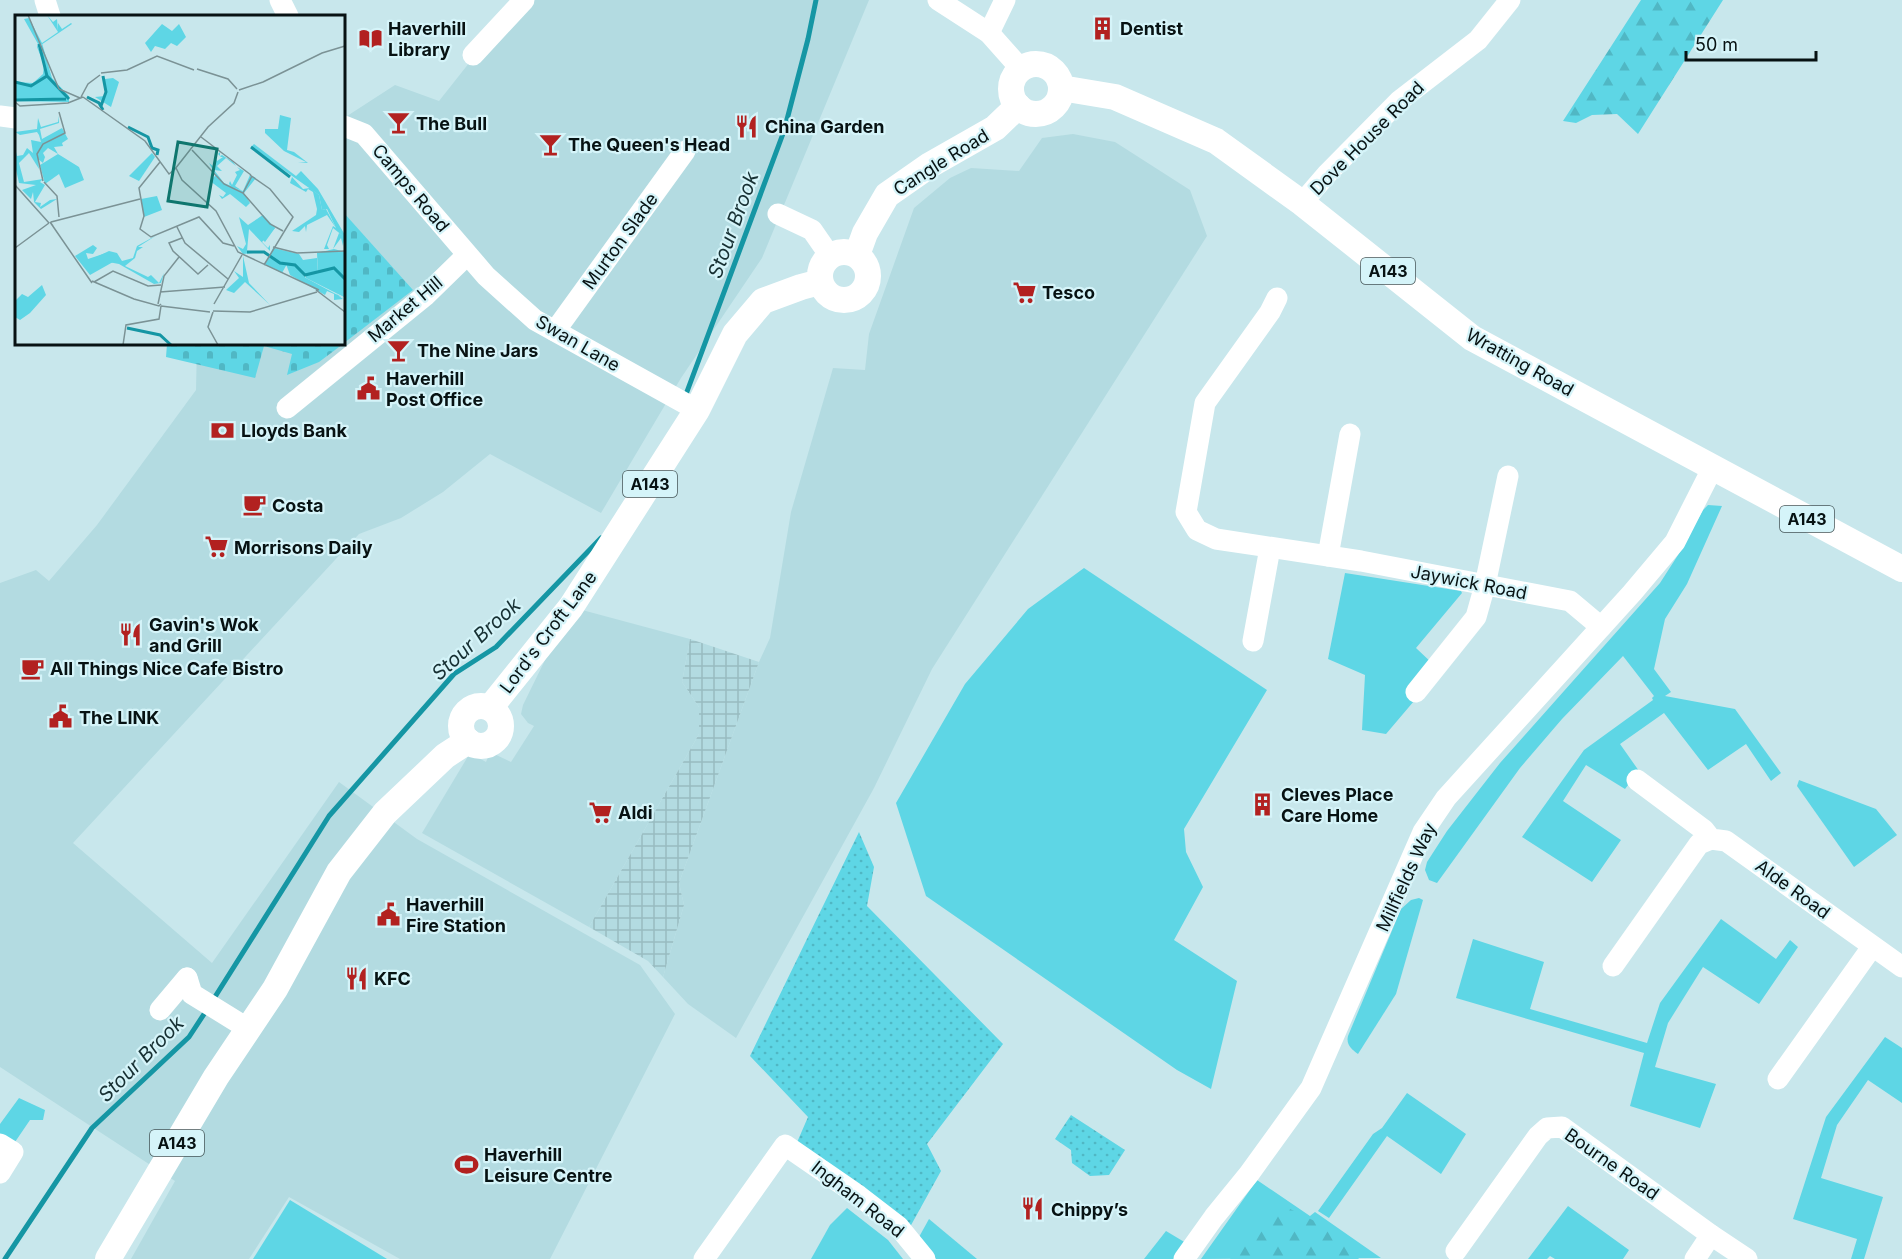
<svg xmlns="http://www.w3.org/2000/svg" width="1902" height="1259" font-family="Inter,sans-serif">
<defs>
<pattern id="industrial-grid" width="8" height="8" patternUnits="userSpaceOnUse" patternTransform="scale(1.5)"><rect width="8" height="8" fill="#b3dbe1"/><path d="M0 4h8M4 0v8" fill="none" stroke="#98bbc0"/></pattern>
<pattern id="forest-firs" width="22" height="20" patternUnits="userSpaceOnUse" patternTransform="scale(1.5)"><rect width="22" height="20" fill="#5ed6e5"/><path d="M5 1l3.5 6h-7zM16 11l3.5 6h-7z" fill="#50b7c4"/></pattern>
<pattern id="cemetery-stones" width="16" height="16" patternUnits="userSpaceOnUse" patternTransform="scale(1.5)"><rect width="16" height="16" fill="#5ed6e5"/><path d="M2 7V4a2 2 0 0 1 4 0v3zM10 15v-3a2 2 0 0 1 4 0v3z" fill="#50b7c4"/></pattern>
<pattern id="park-dots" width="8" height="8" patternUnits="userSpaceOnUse" patternTransform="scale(1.5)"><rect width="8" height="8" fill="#5ed6e5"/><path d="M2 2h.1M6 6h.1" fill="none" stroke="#50b7c4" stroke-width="1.8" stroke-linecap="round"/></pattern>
</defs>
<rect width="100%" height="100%" fill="#c8e7ec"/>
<g fill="#b3dbe1">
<path d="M519,0H869L762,258L681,378L601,513L490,454L443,492L401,518L359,534L73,843L212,963L339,782L417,839L640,965L675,1014L550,1259H400L289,1197L249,1259H131L175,1181L0,1067V583L36,570L49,581L97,525L196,390L197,344H344V118L395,85L439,101Z"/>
<path d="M1073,134L1115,142L1190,190L1207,236L932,669L874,788L736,1038L688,1004L663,977L684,905L679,883L759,662L770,638L791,512L833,368L865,370L869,334L914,208L950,178L971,168L1019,171L1042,138Z"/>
<path d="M571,607L690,639L682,682L699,707L700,715L699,734L589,927L422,833L470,753L486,762L490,752L511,762L534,726L528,723L521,714L523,705Z"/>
</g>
<path fill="url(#industrial-grid)" d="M690,639L759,662L679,883L684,905L663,977L648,961L589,927L699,734V707L682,682Z"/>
<g fill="#5ed6e5">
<path d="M1708,505L1722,506L1687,584L1665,619L1654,669L1671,692L1665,696L1735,709L1781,773L1771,781L1746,744L1708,770L1664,713L1620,744L1639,771L1625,789L1586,765L1563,801L1621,840L1592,882L1522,837L1584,750L1653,700L1652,698L1654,696L1623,656L1562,719L1520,768L1437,883L1429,880L1425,870L1427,862L1447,831L1500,763L1660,583L1678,555L1703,510Z"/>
<path d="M1084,568L1267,690L1184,829L1186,852L1203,887L1174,940L1237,981L1211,1089L1177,1070L926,896L896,803L965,684L1028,609Z"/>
<path d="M1345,573L1461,591L1462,593L1416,648L1434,665L1414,701L1386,734L1362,730L1365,675L1328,659Z"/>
<path d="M1799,780L1876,809L1897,835L1854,867L1797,786Z"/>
<path d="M1419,898L1423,900L1396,994L1358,1054C1351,1049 1346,1044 1348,1036L1401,909L1411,900Z"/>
<path d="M1721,919L1776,959L1790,940L1798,947L1759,1004L1703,967L1668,1023L1655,1067L1716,1084L1700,1128L1630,1106L1644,1053L1456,998L1473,939L1544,962L1530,1009L1647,1043L1660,1003Z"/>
<path d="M1885,1037L1902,1048V1103L1868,1080L1837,1125L1821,1178L1883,1197L1864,1259H1851L1857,1239L1793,1219L1826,1117Z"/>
<path d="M1407,1093L1466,1134L1441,1174L1387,1136L1329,1218L1318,1211L1373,1134L1382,1128Z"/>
<path d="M19,1098L45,1110L43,1120H30L15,1142L0,1139V1124Z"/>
<path d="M1257,1180L1310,1216L1315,1212L1381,1258L1201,1259Z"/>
<path d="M290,1200L387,1259H253Z"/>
<path d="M1568,1206L1629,1250L1623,1259H1555L1550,1256L1547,1259H1528Z"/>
<path d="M847,1208L888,1240L903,1259H811L830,1225Z"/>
<path d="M929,1219L977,1259H936L919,1237Z"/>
<path d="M1166,1231L1186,1243L1175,1259H1144Z"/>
</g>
<g fill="url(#forest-firs)">
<path d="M1641,0H1723L1638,134L1617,114L1592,115L1576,123L1563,121Z"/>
<path d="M1286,1207L1337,1232L1359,1259H1230L1234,1252Z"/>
</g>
<g fill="url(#cemetery-stones)">
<path d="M344,213L413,290L344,343Z"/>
<path d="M167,344H343L319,362L287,375L292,354L264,346L255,378L166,357Z"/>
</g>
<g fill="url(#park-dots)">
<path d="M859,832L874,867L867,906L1003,1044L927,1144L941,1171L910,1227L795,1147L808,1117L750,1056Z"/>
<path d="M1071,1115L1125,1150L1109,1175L1090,1176L1072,1163L1071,1150L1055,1139Z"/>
</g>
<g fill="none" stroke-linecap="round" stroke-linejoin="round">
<g stroke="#1596a4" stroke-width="5">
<path d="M685,397L784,131L808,39L816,0"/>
<path d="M213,1000L329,816L454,674L496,647L601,538"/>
<path d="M5,1259L92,1128L189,1037L208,1008"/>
</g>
<g stroke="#fff" stroke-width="21">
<path d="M45,0L50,16"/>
<path d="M280,0L288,16"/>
<path d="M938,0L989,33L1021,69"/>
<path d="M989,33L1005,0"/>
<path d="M473,55L524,0"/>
<path d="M0,116L16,118"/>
<path d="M344,126L364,134L486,276L535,320L697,410"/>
<path d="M1302,203L1327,174L1399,101L1478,40L1510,0"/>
<path d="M778,214L812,230L830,256"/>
<path d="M1277,298L1270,312L1205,403L1186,512L1197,530L1216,539L1361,561L1570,601L1601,627"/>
<path d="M555,331L685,151"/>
<path d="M287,408L426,295L467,255"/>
<path d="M1328,556L1350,434"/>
<path d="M1253,641L1270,548"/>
<path d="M1416,692L1476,617L1485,585L1508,476"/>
<path d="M1637,780L1704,830L1711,839L1726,841L1902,967"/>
<path d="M1613,966L1699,844L1711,839"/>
<path d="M187,978L192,994L247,1028"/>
<path d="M160,1010L187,978"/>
<path d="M1778,1079L1872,947"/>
<path d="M0,1144L13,1152L0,1173"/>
<path d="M1456,1251L1538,1136L1547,1128L1562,1127L1711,1235L1747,1259"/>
<path d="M704,1259L785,1145L859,1196L898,1226L925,1259"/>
<path d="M1184,1259L1214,1217L1249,1174L1311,1088L1423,832L1446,798L1632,593L1675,542L1713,467"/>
<path d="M1695,1259L1711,1235"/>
</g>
<g stroke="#fff" stroke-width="26">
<circle cx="1036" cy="89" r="25"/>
<path d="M1061,88L1115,97L1216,141L1302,203L1472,338L1902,569"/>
<circle cx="844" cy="276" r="24"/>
<path d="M857,255L865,233L887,195L930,165L995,128L1018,106"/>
<circle cx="481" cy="726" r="20"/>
<path d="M490,708L571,607L697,410L735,334L763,301L801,287L820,282"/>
<path d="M108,1259L216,1077L275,989L339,872L385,813L445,756L468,741"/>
</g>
</g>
<defs>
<symbol id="building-bare" viewBox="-9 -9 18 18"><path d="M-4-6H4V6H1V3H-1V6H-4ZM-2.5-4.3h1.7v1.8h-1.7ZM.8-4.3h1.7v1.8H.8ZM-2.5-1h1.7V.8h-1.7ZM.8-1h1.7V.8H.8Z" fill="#b22120" stroke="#d5f4f9" stroke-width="2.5" paint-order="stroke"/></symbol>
<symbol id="library-bare" viewBox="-9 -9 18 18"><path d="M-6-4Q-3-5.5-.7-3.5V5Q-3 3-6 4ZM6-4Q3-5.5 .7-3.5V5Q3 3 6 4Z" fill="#b22120" stroke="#d5f4f9" stroke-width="2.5" paint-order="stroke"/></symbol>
<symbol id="bar-bare" viewBox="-9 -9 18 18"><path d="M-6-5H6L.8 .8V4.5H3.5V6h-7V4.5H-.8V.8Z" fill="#b22120" stroke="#d5f4f9" stroke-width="2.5" paint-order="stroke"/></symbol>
<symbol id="restaurant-bare" viewBox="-9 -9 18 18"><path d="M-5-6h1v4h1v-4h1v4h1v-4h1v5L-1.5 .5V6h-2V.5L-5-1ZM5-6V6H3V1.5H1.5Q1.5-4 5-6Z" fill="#b22120" stroke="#d5f4f9" stroke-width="2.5" paint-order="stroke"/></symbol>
<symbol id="supermarket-bare" viewBox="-9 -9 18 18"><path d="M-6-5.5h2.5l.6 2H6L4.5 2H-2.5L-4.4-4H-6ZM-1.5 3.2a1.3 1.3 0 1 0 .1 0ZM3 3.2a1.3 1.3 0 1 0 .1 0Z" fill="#b22120" stroke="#d5f4f9" stroke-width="2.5" paint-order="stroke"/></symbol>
<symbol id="civic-bare" viewBox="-9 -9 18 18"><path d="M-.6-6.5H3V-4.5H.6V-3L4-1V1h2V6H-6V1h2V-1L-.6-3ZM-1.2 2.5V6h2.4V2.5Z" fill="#b22120" stroke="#d5f4f9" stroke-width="2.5" paint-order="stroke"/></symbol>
<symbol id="bank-bare" viewBox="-9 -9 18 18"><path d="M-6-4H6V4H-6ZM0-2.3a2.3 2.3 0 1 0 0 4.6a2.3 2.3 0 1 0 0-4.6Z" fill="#b22120" stroke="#d5f4f9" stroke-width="2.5" paint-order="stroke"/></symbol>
<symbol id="cafe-bare" viewBox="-9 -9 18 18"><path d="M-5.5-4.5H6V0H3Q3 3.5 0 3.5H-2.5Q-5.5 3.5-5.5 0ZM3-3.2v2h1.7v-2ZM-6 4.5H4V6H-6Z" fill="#b22120" stroke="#d5f4f9" stroke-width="2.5" paint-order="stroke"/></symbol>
<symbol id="stadium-bare" viewBox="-9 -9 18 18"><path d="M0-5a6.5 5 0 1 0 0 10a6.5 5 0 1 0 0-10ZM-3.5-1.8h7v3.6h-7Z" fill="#b22120" stroke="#d5f4f9" stroke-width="2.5" paint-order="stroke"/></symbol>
</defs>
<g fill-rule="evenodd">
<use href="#building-bare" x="1086" y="12" width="33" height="33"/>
<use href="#library-bare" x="354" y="22" width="33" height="33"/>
<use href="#bar-bare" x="382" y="106" width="33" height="33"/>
<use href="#restaurant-bare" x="730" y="110" width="33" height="33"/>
<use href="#bar-bare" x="534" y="128" width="33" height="33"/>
<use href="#supermarket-bare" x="1008" y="276" width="33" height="33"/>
<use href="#bar-bare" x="382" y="334" width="33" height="33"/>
<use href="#civic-bare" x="352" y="372" width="33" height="33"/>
<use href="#bank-bare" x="206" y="414" width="33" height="33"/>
<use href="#cafe-bare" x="238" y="488" width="33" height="33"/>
<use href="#supermarket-bare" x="200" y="530" width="33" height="33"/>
<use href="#restaurant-bare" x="114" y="618" width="33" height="33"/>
<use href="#cafe-bare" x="16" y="652" width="33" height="33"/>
<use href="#civic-bare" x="44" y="700" width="33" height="33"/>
<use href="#building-bare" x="1246" y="788" width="33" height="33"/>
<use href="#supermarket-bare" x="584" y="796" width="33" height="33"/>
<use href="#civic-bare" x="372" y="898" width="33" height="33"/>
<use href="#restaurant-bare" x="340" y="962" width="33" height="33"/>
<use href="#stadium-bare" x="450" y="1148" width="33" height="33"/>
<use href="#restaurant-bare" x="1016" y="1192" width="33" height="33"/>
</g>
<g text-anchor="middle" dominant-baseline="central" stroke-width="4.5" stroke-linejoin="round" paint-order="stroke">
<g fill="#d5f4f9" stroke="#455658" stroke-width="1.5">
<rect x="1361" y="258" width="54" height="26" rx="4.5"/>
<rect x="623" y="471" width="54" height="26" rx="4.5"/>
<rect x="1780" y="506" width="54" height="26" rx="4.5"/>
<rect x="150" y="1130" width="54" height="26" rx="4.5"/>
</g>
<g font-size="16" font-weight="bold" fill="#071213">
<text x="1388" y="271">A143</text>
<text x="650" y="484">A143</text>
<text x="1807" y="519">A143</text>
<text x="177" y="1143">A143</text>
</g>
<g font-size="18" font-weight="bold" fill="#071213" stroke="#d5f4f9" text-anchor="start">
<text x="388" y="28">Haverhill<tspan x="388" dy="21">Library</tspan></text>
<text x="1120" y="28">Dentist</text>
<text x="416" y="123">The Bull</text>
<text x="765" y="126">China Garden</text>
<text x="568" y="144">The Queen's Head</text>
<text x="1042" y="292">Tesco</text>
<text x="417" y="350">The Nine Jars</text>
<text x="386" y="378">Haverhill<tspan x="386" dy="21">Post Office</tspan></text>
<text x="241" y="430">Lloyds Bank</text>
<text x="272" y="505">Costa</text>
<text x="234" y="547">Morrisons Daily</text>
<text x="149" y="624">Gavin's Wok<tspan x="149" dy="21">and Grill</tspan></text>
<text x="50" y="668">All Things Nice Cafe Bistro</text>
<text x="79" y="717">The LINK</text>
<text x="1281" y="794">Cleves Place<tspan x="1281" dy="21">Care Home</tspan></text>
<text x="618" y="812">Aldi</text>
<text x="406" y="904">Haverhill<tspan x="406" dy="21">Fire Station</tspan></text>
<text x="374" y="978">KFC</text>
<text x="484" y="1154">Haverhill<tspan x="484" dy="21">Leisure Centre</tspan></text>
<text x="1051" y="1209">Chippy’s</text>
</g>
<g font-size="18" fill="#071213" stroke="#d5f4f9">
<text transform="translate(1367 138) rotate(-45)">Dove House Road</text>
<text transform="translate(941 162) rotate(-32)">Cangle Road</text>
<text transform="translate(411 188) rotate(50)">Camps Road</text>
<text transform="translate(620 241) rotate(-54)">Murton Slade</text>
<text transform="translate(405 309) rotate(-40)">Market Hill</text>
<text transform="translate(578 343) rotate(30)">Swan Lane</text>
<text transform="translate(1520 362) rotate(29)">Wratting Road</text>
<text transform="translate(1469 582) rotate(11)">Jaywick Road</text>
<text transform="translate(548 632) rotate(-53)">Lord's Croft Lane</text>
<text transform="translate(1406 877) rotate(-65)">Millfields Way</text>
<text transform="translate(1793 889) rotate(36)">Alde Road</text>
<text transform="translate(1612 1164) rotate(35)">Bourne Road</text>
<text transform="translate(858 1199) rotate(38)">Ingham Road</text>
</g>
<g font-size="20" font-style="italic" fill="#173033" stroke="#d5f4f9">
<text transform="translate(733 225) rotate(-70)">Stour Brook</text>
<text transform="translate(476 639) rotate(-42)">Stour Brook</text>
<text transform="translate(141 1059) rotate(-45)">Stour Brook</text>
</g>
</g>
<g transform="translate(15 15)">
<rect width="330" height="330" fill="#c8e7ec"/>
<path d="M27,28L37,63L54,81V87L0,86V67L14,70L32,60L25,35ZM44,101V108L25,114L27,124L47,113L53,124L47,128L48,131L39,132L43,139L33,133L28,138L32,146L30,142L28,148L23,144L24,154L14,138L4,148L9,167L28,164L25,167L30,170L20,187L26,188L25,192L35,185L42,184L26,194L19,187L18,177L16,184L7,175L21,170L4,168L0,150V133L2,141L8,140L12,133L18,138L16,125L26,127L24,120L22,117L5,120L0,117L22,114L23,103L26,112L43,107ZM205,137V141L207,140L218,147L221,151L211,143L202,151L207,156L199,155L209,168L216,171L214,169L215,166L217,170L222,160L220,157L225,155L222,152L229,156L223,166L230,168L223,166L220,171L226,175L219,173L228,176L235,160L241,163L229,178L235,188L231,192L215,179L207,184L204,180L208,182L211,178L195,166L201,160L194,148L198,151L200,142L202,146L208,142H206L203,139ZM277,162L288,174L295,173L304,180L307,195L311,194L321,213L312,200L292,210L291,217L290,211L284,217L277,216L301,200L302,194L298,177L293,174L291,177L275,168ZM319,234L330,237L329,282L291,263V259H303L302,238Z" fill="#5ed6e5"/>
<path d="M32,0L38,7L42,4L43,16V8L47,14L56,8L57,9L23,32L34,60L15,70L0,67L18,68L28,59L29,50L22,32L23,29L9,4L14,3L27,28L43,17ZM147,9L157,16L164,9L171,22L162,31L156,28L150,34L140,31L136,37L130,28ZM265,100L276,103L272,135L279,137L293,148L283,147H291L269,136L250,118V114H263ZM239,129L281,161L286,156L303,174L330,220L328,231L326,223L318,234L324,218L328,221L318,213L312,230L314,234H309L318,211L321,213L312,194L307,195L304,180L236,132ZM248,200L260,213L247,227L253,233L255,230V236L234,214L232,236L248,237L228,239L222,231L228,234L231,229L224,202L233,210ZM142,220L123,232H128L122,236L120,243L110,251L133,262L136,260L144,268L149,258L146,268L139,269L104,249L77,244L94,236L102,238L107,246L118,243L122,231ZM228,241L234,268L255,290L230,267L219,278L211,275L224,263L219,256L228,262ZM271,249L279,251L291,263L330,284L320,278L328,284L319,285V279L312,276L310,280L275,260ZM27,270L31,280L15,298L5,305L0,302L1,285L7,279L13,282Z" fill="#5ed6e5"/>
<path d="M137,138L140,142L124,166L114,161Z" fill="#5ed6e5"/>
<path d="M98,63L104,67L96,92L80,82L90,81V84V64ZM43,139L64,152L69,165L50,173L44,159L30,169L25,150ZM142,181L147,195L129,202L126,184ZM248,200L260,213L250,227L234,211ZM78,230L82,233L78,239L71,238L73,244L91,238L98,247L75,260L60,241ZM258,233L284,239L288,245L302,243L303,259H287L272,249L267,258L250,250Z" fill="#5ed6e5"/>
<path fill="none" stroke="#1596a4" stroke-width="3" d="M24,29L32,61M0,67L16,71L32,61L54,84M72,82L84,88L88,95M1,85L51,84M86,91L91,77L88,61M113,112L133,122L137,133L143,135L142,140M236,132L275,162M232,237H249L265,248L280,250L290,260L319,253L330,264M112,313L145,320L156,330"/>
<path fill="none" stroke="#7b9295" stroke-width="1.5" d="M13,0L44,74L65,83M182,54L213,64L222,74M86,58L112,55L142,41L179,55M248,67L307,38L330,31M224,75L248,67M66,82L73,69L85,60M68,82L130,126L154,159L160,154M0,87L5,91L53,88L68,82M186,122L236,160M177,135L209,169L228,178L255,209L268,216M145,147L124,173L129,201L125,214L136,222L184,202L208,228L219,231M161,153L167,165L201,196L223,237L304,275M160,154L193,112L219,88L223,77M235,160L255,174L278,202L249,250M28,166L22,139L28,129L50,118L44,97M29,167L42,181L44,202M0,170L34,208M228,178L237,161M36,207L125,184M38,211L35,207L77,268M162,212L170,228L213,264M167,223L154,228L158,236L183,259L193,250M258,232L282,238L330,236M0,233L34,208M77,266L119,284L144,291L146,289M79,267L98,256L133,271L146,270M301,275L330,297M145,277L210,272M143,289L149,261L164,242M199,289L227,240M146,291L195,297M198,296L235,297L302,277M198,297L193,312L203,330M108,330L111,310L144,304L146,291"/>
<path fill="#0f766e" fill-opacity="0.15" stroke="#0f766e" stroke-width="3" d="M163,127L202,134L192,192L153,186Z"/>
<rect width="330" height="330" fill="none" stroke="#071213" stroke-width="3"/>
</g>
<path d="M1686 51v9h130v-9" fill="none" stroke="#071213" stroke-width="3"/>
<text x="1695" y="51" font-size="18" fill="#071213" stroke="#d5f4f9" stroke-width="4.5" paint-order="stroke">50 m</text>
</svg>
